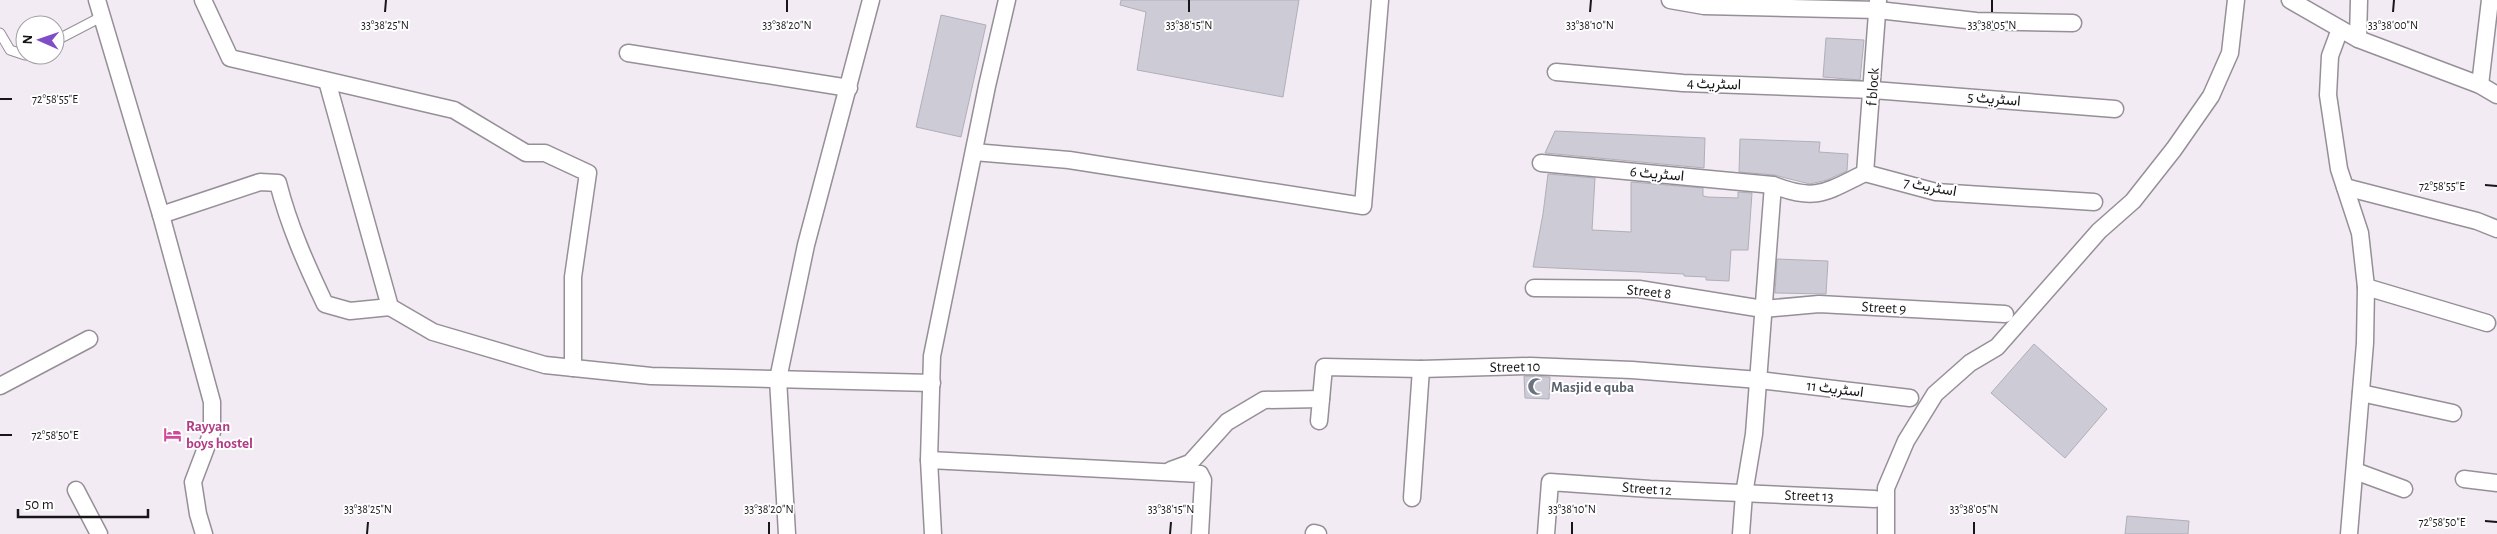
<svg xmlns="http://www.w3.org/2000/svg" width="2497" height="534" font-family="'Alegreya Sans',Vazirmatn,sans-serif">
<rect width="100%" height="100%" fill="#f3ebf4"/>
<g fill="#cccbd6" stroke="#b0afb9">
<path d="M1121,0H1299L1283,97L1137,70L1146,12L1120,5Z"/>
<path d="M941,15L986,25L961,137L916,127Z"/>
<path d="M1826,38L1864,40L1860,80L1823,77Z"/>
<path d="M1555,131L1705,138L1704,168L1545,153Z"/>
<path d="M1740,139L1820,142L1819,152L1848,154L1847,171L1827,180L1810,184L1774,175L1739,172Z"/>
<path d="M1548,174L1595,178L1592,230L1631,232V182L1703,188V196L1708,197L1738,198V192L1752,193L1748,250H1731L1729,281L1706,280V277L1684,276V274L1533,267L1543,214Z"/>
<path d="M1777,259L1828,261L1826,294L1775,293Z"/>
<path d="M2034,344L2107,409L2065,458L1991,393Z"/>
<path d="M1524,376L1550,377L1549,399L1525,398Z"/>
<path d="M2127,516L2189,521L2188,534H2125Z"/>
</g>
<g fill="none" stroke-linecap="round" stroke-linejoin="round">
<defs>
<g id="service">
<path d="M0,33L10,50L25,55"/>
<path d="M55,41L103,16"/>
</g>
<g id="minor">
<path d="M97,0L161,215L212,402V432L193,482L198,514L204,534"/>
<path d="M203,0L230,58L454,110L526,153H545L588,173L573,277V368"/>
<path d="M1670,0L1704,6L1878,10L1976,21L2073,23"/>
<path d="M2290,0L2358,39L2480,85L2497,95"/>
<path d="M2340,29L2330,56L2328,95L2339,169L2360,233L2366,287L2365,343L2349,534"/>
<path d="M2358,39L2359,0"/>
<path d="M628,53L849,88"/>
<path d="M1556,72L1683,83L1873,90L2115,109"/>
<path d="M327,81L390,307L433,332L545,365L651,376L932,383"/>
<path d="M2480,85L2490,0"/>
<path d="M974,152L1069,160L1363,206L1380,0"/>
<path d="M1541,163L1773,185C1816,202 1826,192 1865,173L1936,192L2094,202"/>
<path d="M1865,173L1878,0"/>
<path d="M2345,187L2477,221L2497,229"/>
<path d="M161,215L260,182L278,183C289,226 306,264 325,304L350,311L390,307"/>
<path d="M2366,287L2487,323"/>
<path d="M1534,288L1639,289L1763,309L1819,304L2005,314"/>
<path d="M0,386L89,339"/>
<path d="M2361,393L2453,413"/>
<path d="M1319,421L1324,367L1421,369L1530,366L1632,370L1759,380L1910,398"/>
<path d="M929,460L1200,474L1203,480L1200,534"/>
<path d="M1171,470L1190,463L1227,422L1264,400L1321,399"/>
<path d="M2355,471L2404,489"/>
<path d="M2464,479L2497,483"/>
<path d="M76,490L99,534"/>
<path d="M1412,498L1421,369"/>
<path d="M1314,533L1318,534"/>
<path d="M787,534L778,379L806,245L871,0"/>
<path d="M933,534L929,460L932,356L987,86L1007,0"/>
<path d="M1546,534L1550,482L1650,489L1875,499"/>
<path d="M1741,534L1744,494L1754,434L1773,185"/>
<path d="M1886,534V488L1906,441L1935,394L1970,363L1997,347L2099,231L2133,201L2174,149L2211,96L2230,53L2236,0"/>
</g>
</defs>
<use href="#service" stroke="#968f97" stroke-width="11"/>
<use href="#minor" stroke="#968f97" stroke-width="19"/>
<use href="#service" stroke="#fff" stroke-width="9"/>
<use href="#minor" stroke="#fff" stroke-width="16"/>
</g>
<path fill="none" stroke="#171518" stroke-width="2" d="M385,12L386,0M787,12V0M1189,12V0M1590,12L1591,0M1992,12V0M2393,12L2394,0M0,99H12M2485,185L2497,186M0,435H12M2485,521L2497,522M367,534L368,522M769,534V522M1170,534L1171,522M1572,534V522M1974,534V522"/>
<defs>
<symbol id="mosque-bare" viewBox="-9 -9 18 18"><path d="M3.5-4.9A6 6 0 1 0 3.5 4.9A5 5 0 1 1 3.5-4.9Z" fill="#6b7280" stroke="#fff" stroke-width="2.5" paint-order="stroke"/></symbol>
<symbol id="hotel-bare" viewBox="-9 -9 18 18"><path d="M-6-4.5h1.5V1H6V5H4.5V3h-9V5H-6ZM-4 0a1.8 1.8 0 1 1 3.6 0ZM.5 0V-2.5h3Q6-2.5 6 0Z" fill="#d1479c" stroke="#fff" stroke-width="2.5" paint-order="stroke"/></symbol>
</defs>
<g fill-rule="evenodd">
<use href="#mosque-bare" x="1524" y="374" width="25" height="25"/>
<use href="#hotel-bare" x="160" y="422" width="25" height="25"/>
</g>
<g text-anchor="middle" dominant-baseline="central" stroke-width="4" stroke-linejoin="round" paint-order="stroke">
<g font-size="15" fill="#171518" stroke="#fff">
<text transform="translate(1714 84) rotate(2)">اسٹریٹ 4</text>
<text transform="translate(1873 87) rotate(-86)">f block</text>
<text transform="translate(1994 99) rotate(5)">اسٹریٹ 5</text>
<text transform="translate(1657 174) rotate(5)">اسٹریٹ 6</text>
<text transform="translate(1930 187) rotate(10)">اسٹریٹ 7</text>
<text transform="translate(1649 292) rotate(6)">Street 8</text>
<text transform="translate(1884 308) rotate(3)">Street 9</text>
<text transform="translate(1515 367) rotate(-1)">Street 10</text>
<text transform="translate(1835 389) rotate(7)">اسٹریٹ 11</text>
<text transform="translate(1647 489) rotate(4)">Street 12</text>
<text transform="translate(1809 496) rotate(2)">Street 13</text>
</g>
<g font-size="15" font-weight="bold" fill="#5b616d" stroke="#fff" text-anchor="start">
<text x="1551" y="387">Masjid e quba</text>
</g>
<g font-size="15" font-weight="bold" fill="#b23c85" stroke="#fff" text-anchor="start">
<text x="186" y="426">Rayyan<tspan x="186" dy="17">boys hostel</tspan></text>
</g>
</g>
<g font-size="12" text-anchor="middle" fill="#171518" stroke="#fff" stroke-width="4" stroke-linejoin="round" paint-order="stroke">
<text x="385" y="29">33°38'25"N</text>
<text x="787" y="29">33°38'20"N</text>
<text x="1189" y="29">33°38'15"N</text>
<text x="1590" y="29">33°38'10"N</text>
<text x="1992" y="29">33°38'05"N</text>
<text x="2393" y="29">33°38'00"N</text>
<text x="55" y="103">72°58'55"E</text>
<text x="2442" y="190">72°58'55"E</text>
<text x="55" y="439">72°58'50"E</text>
<text x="368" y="513">33°38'25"N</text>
<text x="769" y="513">33°38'20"N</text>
<text x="1171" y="513">33°38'15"N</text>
<text x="1572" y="513">33°38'10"N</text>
<text x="1974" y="513">33°38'05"N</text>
<text x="2442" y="526">72°58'50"E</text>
</g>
<g transform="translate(40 40) rotate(272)"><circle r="24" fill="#ffffff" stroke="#a2a1a3"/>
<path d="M0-4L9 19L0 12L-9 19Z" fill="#7f4dc5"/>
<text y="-8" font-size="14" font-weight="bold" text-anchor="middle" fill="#171518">N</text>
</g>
<path d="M18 509v8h130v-8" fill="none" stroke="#171518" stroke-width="2.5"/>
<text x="25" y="509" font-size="15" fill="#171518" stroke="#ffffff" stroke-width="4" paint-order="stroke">50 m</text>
</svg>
